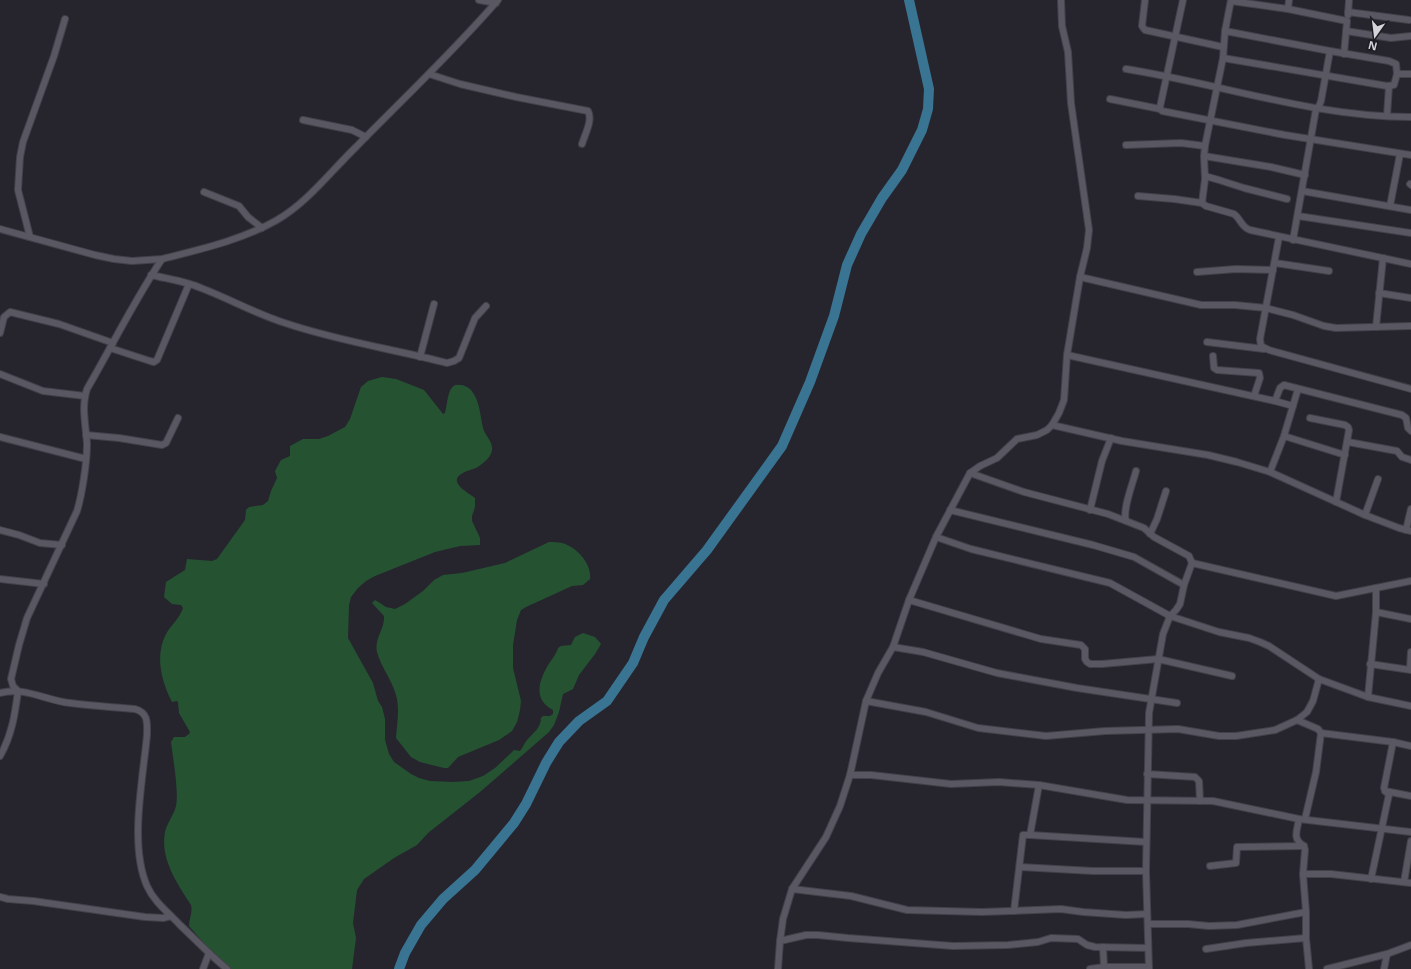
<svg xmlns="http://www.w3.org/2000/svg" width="1411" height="969" font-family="'Open Sans',sans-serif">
<rect width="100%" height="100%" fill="#26252e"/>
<g fill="#255332">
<path d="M382,377L396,379L424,390L443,414L445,413C448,404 447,382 460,385C464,385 468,387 471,390C480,401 480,415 483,428C485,436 493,441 492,450C491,458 482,464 476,468C471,470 452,474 458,484C462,490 470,494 475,498V507L472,516V521L480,538V545L460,546L435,552L375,576L366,581L358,588L351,597L349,605L348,638L373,683L378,701L382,707L385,719V740L389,754L394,762L411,774L419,778L430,781L453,782L469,781L483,776L495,768L511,753L514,750L520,751C523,747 524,744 527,740C533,733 541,728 541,718L543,716H550L553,714V710C534,700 538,683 547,667C551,660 556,655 558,648L561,646L571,645L575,637L583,633L595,637L601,644L595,654L579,675L573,689L563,694L559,712L554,725L549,732L480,792L428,833L417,845L394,858L364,879L357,890L353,923L356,938L352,969H222L216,957L189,926C189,918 193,913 191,905C177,883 160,859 165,832C167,823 174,815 176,806C179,793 173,758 171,742L174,737H185L189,734L190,732L179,713L178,702L177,701L172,702L171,700C161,680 155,655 166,634C171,625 180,618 183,608L181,605L172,604L164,597L166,582L185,570L187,559L212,561L217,559L245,520L246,510L249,507L263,505L268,501L271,491L277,478L275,471L281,460L290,456V446L303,439H319L328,436L345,427L350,419L361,387L368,381Z"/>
<path d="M549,542C553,542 558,542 562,543C577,547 592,564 590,579L583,585L572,586L526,607L521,610L517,620L513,645V668L521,701L520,710L517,722L512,731L499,740L458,757L448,768H444L420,762L411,757L396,738C397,724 400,708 396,695C392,680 381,667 377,652C374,638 385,629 384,616L372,603L375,600L386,607L395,609L405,604L423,591L434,580L443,575L462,573L505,563Z"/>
</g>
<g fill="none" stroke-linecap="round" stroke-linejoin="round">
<path stroke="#3a7493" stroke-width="10" d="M399,969L405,953L421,925L443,899L475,870L514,823L526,804L546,763L559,742L579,721L607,701L633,663L644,637L664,600L707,550L782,446L810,382L834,316L847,265L861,234L882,198L902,170L922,130L928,109L929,89L909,0"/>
<defs>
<g id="minor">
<path d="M479,0L496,3"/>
<path d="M1145,0L1142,26L1145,30L1223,47"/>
<path d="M1183,0L1160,107V109L1162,111L1285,135L1411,155"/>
<path d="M1231,0L1225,31L1223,58L1205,146L1204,156L1205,179L1202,203L1206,206L1234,214C1241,219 1241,227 1250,230L1411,264"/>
<path d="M1231,1L1288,9L1347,21L1344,54"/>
<path d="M1288,9L1289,0"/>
<path d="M1348,12L1409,20"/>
<path d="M1348,15L1349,0"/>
<path d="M1346,31L1391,38L1411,36"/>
<path d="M1223,58L1387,86L1394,85L1397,74L1396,64L1389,61L1330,51L1225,31"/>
<path d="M1126,69C1221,84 1314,117 1411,117"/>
<path d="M429,74L460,84L516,97L588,111C593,120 585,134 582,144"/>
<path d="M1397,74H1411"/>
<path d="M1110,99L1160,109"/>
<path d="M1387,116L1389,86"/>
<path d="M303,120L352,130L366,137"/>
<path d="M1126,145L1181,143L1205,146"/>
<path d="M1204,156L1271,167L1305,175"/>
<path d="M1205,176L1219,180L1244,188L1287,199"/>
<path d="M1410,184L1411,185"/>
<path d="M1302,191L1411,210"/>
<path d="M204,192L239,206L248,217L262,228"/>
<path d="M1138,196L1174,199L1202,203"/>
<path d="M1390,206L1400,154"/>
<path d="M1298,216L1411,233"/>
<path d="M0,229L95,255L114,259L132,261L162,259"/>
<path d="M30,237L18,190L20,157L23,142L54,56L65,19"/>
<path d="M1279,237L1260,339L1261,346L1269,350L1411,389"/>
<path d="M1293,240L1316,109L1319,106L1321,101L1330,51"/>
<path d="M1275,263L1329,271"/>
<path d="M1197,272L1236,269L1273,270"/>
<path d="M151,275C168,279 185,281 201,288C230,299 256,314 285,323C338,341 393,349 447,363L454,361L459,358L475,318L486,306"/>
<path d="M1080,277L1201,305H1235L1266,308L1293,315L1324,326L1336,328L1411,326"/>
<path d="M1379,293L1411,298"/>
<path d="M1376,327L1383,258"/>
<path d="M0,333L4,317L10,312L59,324L113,343"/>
<path d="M1207,342L1264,349"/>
<path d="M110,348L150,361L154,362L157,360L189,284"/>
<path d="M1067,355L1275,401L1280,388L1284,385L1402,415L1406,418L1408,428L1411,431"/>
<path d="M1213,356L1214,368L1217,370L1259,373L1260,378L1254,396"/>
<path d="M420,357L434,304"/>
<path d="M0,374L43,391L85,396"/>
<path d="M1275,401L1293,406"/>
<path d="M1310,418L1345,425L1348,427L1349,430L1336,502"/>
<path d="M1052,425L1122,441L1208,455L1237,462L1270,472L1365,515L1399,528L1411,531"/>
<path d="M86,435L119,438L162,445L166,443L178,418"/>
<path d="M1284,436L1298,389"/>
<path d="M0,437L86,459"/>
<path d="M1348,442L1397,451L1402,457L1411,460"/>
<path d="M1270,472L1284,436L1345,455"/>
<path d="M970,473L1024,492L1108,514L1144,528L1154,537L1189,556L1192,563L1184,585L1180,604L1176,610L1170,616L1163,634L1149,713L1146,871L1149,969"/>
<path d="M950,510L1093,545L1134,557L1184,585"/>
<path d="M1090,510L1102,461L1111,438"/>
<path d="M1365,515L1378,479"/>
<path d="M1126,521C1122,510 1133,483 1136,471"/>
<path d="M0,530L19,535L40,543L62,545"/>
<path d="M1406,530L1411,509"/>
<path d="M1150,534L1157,519L1166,491"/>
<path d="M936,537L971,549L1110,583L1170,616L1219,632L1249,638L1260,642L1269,646L1319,679L1368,697L1411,706"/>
<path d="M1192,563L1336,596L1411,581"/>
<path d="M0,579L44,584"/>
<path d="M909,600L1041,639L1081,645L1085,649V659L1087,662L1090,664H1102L1158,659L1232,676"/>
<path d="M1376,612L1411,619"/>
<path d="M893,647L923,652L997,673L1077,688L1177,703"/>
<path d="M1370,664L1411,670"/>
<path d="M1410,669L1411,652"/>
<path d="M0,693C24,686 47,701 70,703C92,706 114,707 135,709C149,713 147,724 147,735C143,779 129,845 147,886C154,902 169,913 180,925C196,940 211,956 227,969"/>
<path d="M1368,697L1376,612V588"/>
<path d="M866,701L926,712L978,728L1046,736L1105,731L1178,729L1219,736H1236L1275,730L1297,720L1307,712L1313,701L1319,679"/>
<path d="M1297,720L1318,729L1321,733L1316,772L1305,819"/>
<path d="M1321,733L1393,742L1411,746"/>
<path d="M0,756C12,735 15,714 18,691L13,686L11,679L19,645L27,618L77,511C82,495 87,462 87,444C86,426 81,407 87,389C112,346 134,301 162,259C201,249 242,240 277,220C308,202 331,171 357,146C404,98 454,51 498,0"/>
<path d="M1147,774L1195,777L1199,781L1200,801"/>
<path d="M850,775H871L951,784L999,782L1039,785L1127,800L1213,801L1299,819L1411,832"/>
<path d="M1385,791L1411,796"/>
<path d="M1299,819C1297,831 1292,839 1304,846L1305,850L1303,874L1306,912V938L1309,969"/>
<path d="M1030,835L1146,842"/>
<path d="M1210,866L1236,863L1237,847L1304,846"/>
<path d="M1020,867L1093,871H1146"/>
<path d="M1303,874H1331L1411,883"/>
<path d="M1371,879L1388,799L1389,795L1385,791L1384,788L1393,742"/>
<path d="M1404,882L1411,841"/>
<path d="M792,889L851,896L907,910L982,912L1061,909L1083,912L1126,915L1147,914"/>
<path d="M0,897L8,899L33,901L145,917L163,918L171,916"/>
<path d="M1014,911L1023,835H1030L1039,785"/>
<path d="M1148,924H1188L1209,926L1237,925L1306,912"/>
<path d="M780,941L806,935H818L848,938L953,946L1008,945L1038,942L1051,938L1078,939L1087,945L1095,947L1148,948"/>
<path d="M1103,947L1104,967"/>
<path d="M1206,949L1246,943L1306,938"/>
<path d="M203,969L209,953"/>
<path d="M778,969L780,941L783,919L792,889L826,837L840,806L850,775L866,701L878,673L893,647L909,600L936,537L970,473L980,466L997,458L1017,439L1037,435L1047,430L1052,425L1059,413L1064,400L1067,355L1080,277L1087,248L1089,230L1071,103L1068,52L1062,26L1061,0"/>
<path d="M1090,969L1104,967H1149"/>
<path d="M1327,969L1387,954L1411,945"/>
<path d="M1384,969L1387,954"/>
</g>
</defs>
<use href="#minor" stroke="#424149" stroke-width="8"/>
<use href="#minor" stroke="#595862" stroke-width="6"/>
</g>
<g transform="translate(1375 36) rotate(194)" stroke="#1d1b24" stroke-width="3" paint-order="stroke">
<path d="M0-3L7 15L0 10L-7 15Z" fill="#d5d4da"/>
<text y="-6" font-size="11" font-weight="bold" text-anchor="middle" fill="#d5d4da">N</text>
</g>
</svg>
